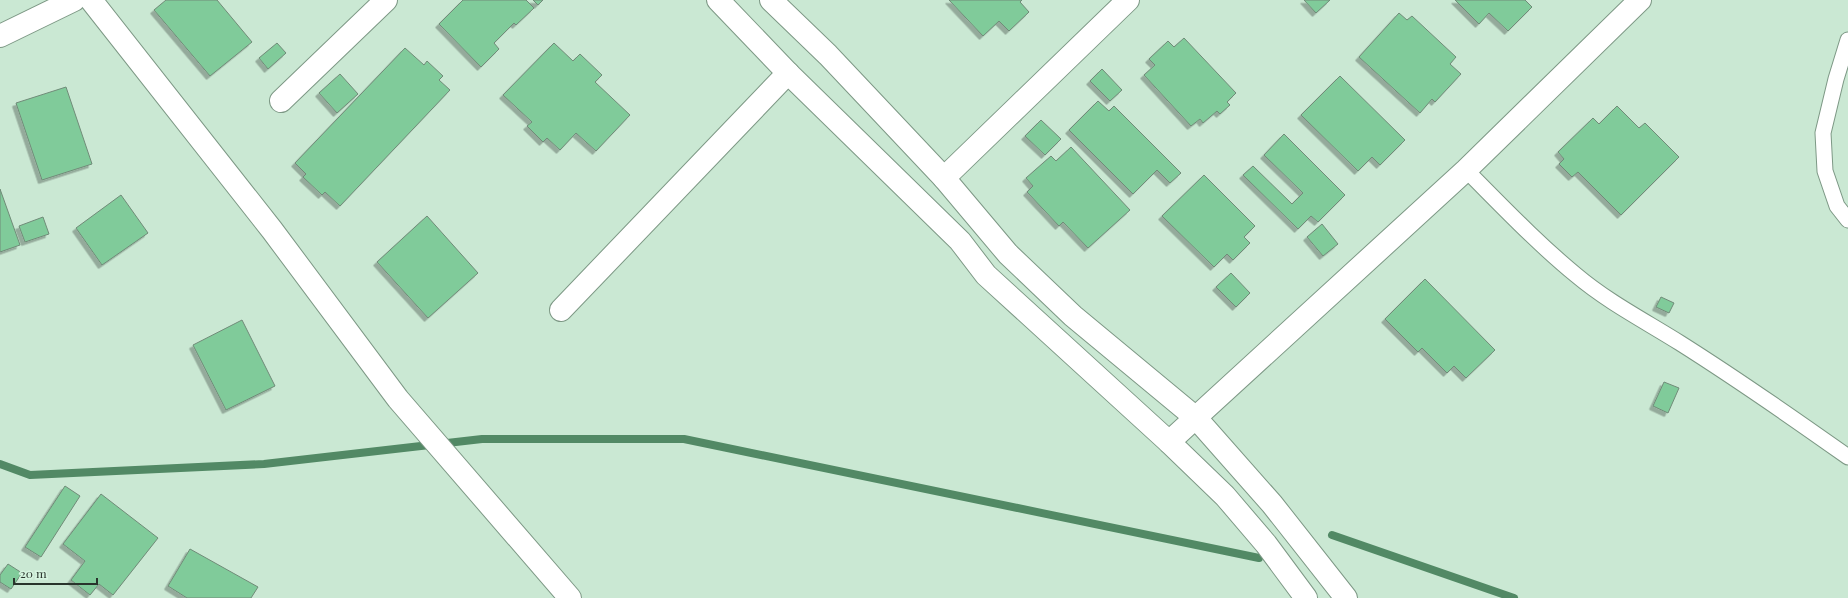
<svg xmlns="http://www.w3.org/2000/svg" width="1848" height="598" font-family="'Playfair Display',serif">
<defs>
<filter id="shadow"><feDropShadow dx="-3.5" dy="3.5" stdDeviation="0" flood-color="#0004"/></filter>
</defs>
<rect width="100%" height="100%" fill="#cae8d3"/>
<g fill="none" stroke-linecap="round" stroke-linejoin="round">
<g stroke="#528965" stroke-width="8">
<path d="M0,464L30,475L264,464L482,439H684L1259,558"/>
<path d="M1332,535L1514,598"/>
</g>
</g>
<g fill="#80cb9a" stroke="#708b78" filter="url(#shadow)">
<path d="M166,0H217L252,42L210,76L154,10Z"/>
<path d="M463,0H526L534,8L516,25L514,23L494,43L499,49L481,67L439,24Z"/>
<path d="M533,0H543L538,5Z"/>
<path d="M949,0H1022L1020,2L1029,12L1009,31L999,21L983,36Z"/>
<path d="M1304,0H1330L1316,13Z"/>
<path d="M1455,0H1525L1532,7L1508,31L1489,13L1479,24Z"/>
<path d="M1399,13L1407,20L1412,16L1456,57L1450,64L1461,74L1435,102L1432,99L1420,113L1359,57Z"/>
<path d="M1184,38L1236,93L1227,102L1230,105L1220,114L1217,111L1203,123L1200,119L1191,126L1144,75L1155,65L1149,59L1168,41L1174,47Z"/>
<path d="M277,43L286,53L268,69L259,58Z"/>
<path d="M554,43L573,61L580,54L602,75L595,82L630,115L596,151L576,133L560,150L547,138L543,142L527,126L532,122L503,95Z"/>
<path d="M405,48L424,65L427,61L443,76L439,80L450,90L340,206L325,192L322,195L303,177L306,174L295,163Z"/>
<path d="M1102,69L1122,90L1110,101L1090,81Z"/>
<path d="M340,74L358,94L337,113L319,93Z"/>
<path d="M1340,76L1405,140L1380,165L1372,157L1358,171L1301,115Z"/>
<path d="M66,87L92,164L42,180L16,103Z"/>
<path d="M1098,101L1109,111L1114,106L1181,173L1170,183L1157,170L1133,194L1069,130Z"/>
<path d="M1617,106L1639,128L1645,123L1679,157L1621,215L1578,172L1572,177L1559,164L1564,159L1558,152L1593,118L1599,124Z"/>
<path d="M1041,120L1061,139L1045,155L1025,136Z"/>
<path d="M1284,134L1345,195L1318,222L1311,216L1298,229L1243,175L1253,166L1292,204L1303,193L1264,155Z"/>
<path d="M1071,147L1130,210L1088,248L1063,222L1059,226L1027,192L1033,186L1026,178L1051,156L1056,161Z"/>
<path d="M1204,175L1255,226L1244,237L1250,243L1233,260L1227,254L1214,267L1162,216Z"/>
<path d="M0,189L20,245L0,252Z"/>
<path d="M121,195L148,233L102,265L76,228Z"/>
<path d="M427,216L478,273L428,318L377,262Z"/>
<path d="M43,217L49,234L25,242L19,226Z"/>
<path d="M1322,224L1338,244L1323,256L1307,237Z"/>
<path d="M1231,273L1250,293L1236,307L1216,287Z"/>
<path d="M1425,279L1495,350L1466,378L1454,366L1447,373L1422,348L1418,352L1385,319Z"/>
<path d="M1661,297L1674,303L1669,313L1656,307Z"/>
<path d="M242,320L275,386L226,410L193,345Z"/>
<path d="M1664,382L1679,388L1668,413L1653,406Z"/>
<path d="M65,486L80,496L41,557L25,547Z"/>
<path d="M101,494L158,538L113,595L99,584L90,595L71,580L85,561L63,544Z"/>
<path d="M190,549L258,587L251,598H187L168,586Z"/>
<path d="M8,564L22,573L11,589L0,582V575Z"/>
</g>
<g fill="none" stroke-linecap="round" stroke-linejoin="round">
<defs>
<g id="lane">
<path d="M1848,40L1836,79L1823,133L1825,171L1837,206L1848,220"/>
<path d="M1466,170C1502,206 1537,243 1576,275C1608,302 1645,321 1680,343C1737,379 1793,418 1848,457"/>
</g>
<g id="street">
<path d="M91,0L272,230L398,399L570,598"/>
<path d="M718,0L788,73L960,241L986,275L1169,442L1225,496L1266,544L1306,598"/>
<path d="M771,0L828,55L944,178L1008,254L1073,316L1196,418L1272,504L1346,598"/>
<path d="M0,36L74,0"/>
<path d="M281,101L386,0"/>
<path d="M944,178L1128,0"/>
<path d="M561,310L788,73"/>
<path d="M1169,442L1466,170L1640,0"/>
</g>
</defs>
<use href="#lane" stroke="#7d9885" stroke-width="17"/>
<use href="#street" stroke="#7d9885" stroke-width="24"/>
<use href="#lane" stroke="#fff" stroke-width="15"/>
<use href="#street" stroke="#fff" stroke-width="22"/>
</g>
<path d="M14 578v6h83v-6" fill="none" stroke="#29342c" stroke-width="2"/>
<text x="20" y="578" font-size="12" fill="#29342c" stroke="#d7f5e0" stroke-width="3" paint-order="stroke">20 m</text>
</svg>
